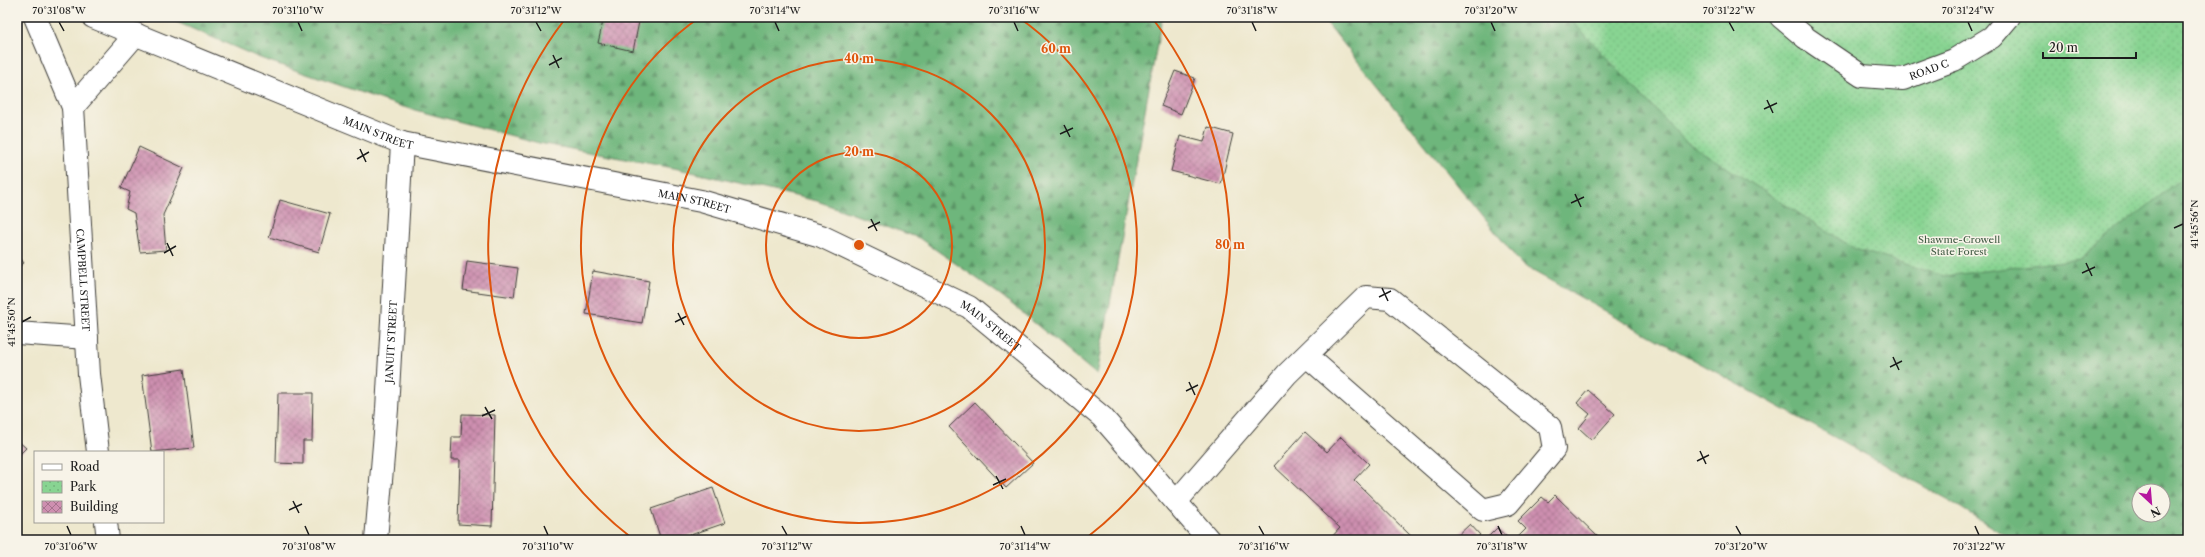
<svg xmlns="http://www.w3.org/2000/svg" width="2205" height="557" font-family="'Libre Caslon Text',serif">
<defs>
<pattern id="forest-firs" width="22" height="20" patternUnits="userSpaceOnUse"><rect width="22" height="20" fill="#6eb67c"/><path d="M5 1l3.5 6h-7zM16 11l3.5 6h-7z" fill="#5a9365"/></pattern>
<pattern id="park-dots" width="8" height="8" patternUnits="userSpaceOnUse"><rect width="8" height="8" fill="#88d492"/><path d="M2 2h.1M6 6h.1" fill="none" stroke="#75b57d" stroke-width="1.8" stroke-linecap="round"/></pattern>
<pattern id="building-cross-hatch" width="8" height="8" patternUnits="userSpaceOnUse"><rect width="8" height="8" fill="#ce8fb0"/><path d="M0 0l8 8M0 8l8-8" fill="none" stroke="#a6748e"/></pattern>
</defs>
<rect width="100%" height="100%" fill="#f7f3e8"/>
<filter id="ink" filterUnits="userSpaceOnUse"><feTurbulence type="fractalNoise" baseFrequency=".025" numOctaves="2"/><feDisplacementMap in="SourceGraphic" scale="8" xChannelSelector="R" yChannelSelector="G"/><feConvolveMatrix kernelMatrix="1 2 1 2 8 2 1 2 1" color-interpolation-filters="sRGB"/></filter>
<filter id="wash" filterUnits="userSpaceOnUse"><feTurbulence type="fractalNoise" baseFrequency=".012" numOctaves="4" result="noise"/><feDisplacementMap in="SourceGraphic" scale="16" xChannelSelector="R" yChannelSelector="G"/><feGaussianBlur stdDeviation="0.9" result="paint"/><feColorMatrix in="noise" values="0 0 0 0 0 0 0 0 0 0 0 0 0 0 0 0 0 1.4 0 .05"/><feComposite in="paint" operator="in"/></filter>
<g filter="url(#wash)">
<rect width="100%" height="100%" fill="#eee8ce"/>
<g fill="url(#forest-firs)" stroke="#45694c" fill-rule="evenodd">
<path d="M165,17H1162L1097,375L1002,296L919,238L817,201L674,168L539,143L400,106L260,58Z"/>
<path d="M1322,17H2188V540H2012L1950,501L1522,265ZM2139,491H2163V515H2139Z"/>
</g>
<path fill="url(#park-dots)" stroke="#527857" d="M1568,17H2188V174L2080,259L1944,276L1855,249L1685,141Z"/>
<g id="blocks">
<g fill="url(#building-cross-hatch)">
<path d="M604,17H640L633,51L598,43Z"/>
<path d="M1175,71L1195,78L1181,114L1161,106Z"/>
<path d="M1208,127L1233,134L1221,184L1171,171L1180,136L1204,142Z"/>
<path d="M139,147L184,168L163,215L166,250L140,252L134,213L126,209L130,192L121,188Z"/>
<path d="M280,200L330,214L319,252L269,237Z"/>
<path d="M17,254L24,263L17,268Z"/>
<path d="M467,261L518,268L514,297L463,290Z"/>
<path d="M593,271L649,281L642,323L586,314Z"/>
<path d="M184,369L194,448L152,452L142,375Z"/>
<path d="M1588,390L1615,414L1592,440L1579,428L1590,414L1577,403Z"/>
<path d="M278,393H313L312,441H303V464L276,463Z"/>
<path d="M975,402L1033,463L1006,488L949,427Z"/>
<path d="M462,414L495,415L492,526L458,524L460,460H451L452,437H461Z"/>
<path d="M1305,432L1327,452L1341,437L1369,464L1354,480L1415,540H1329L1340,528L1274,466Z"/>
<path d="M17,440L26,448L17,457Z"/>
<path d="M713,488L725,523L676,540H661L651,509Z"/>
<path d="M1555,495L1601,540H1515L1526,529L1518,521L1542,497L1548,502Z"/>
<path d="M1470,524L1480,535L1474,540H1453Z"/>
<path d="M1497,528L1510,540H1485Z"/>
<path d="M293,535L294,540H276V539Z"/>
</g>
</g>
</g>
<g filter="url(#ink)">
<use href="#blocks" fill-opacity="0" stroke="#3c3b37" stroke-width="1"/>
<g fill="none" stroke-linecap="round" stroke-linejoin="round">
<defs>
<g id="minor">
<path id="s1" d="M35,17L73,107L89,374L98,452"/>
<path id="s2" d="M1781,17L1806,38L1862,76L1903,79L1954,60L1992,37L2009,17"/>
<path d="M73,107L136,34"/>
<path d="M17,333L87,338"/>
<path d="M1176,502L1287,374L1366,297L1390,299L1550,427L1554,449L1508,504L1483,510L1307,356"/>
<path d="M106,522L108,540"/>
<path id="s3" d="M376,540L387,409L402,143"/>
</g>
<g id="major">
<path id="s4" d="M93,17L402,143L701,201L821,236L969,307L1102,417L1209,540"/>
</g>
</defs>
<use href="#minor" stroke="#3c3b37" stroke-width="24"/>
<use href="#major" stroke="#3c3b37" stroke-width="24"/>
<use href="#minor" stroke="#fff" stroke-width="22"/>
<use href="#major" stroke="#fff" stroke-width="22"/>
</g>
</g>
<path fill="none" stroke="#1c1c1c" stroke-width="1.5" d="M59,22L64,31M298,22L302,31M536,22L541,31M775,22L779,31M1014,22L1018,31M1252,22L1256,31M1491,22L1495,31M1729,22L1734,31M1968,22L1972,31M553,55L559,68M549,65L562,58M1767,100L1773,113M1764,109L1777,103M1064,125L1070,137M1060,134L1073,128M360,149L366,162M357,159L369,152M1575,194L1581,207M1571,203L1584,197M871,219L877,231M868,228L880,222M2174,228L2183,224M167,243L173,256M164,253L176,246M2086,263L2092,276M2082,273L2095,267M1382,288L1388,301M1379,297L1391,291M678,313L684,325M22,322L31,317M675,322L687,316M1893,357L1899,370M1890,367L1902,361M1189,382L1195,395M1186,391L1198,385M485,407L492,419M482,416L495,410M1700,451L1706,464M1697,461L1709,455M996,476L1003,489M993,485L1006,479M293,501L299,513M289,510L302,504M67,526L71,535M305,526L309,535M544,526L548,535M782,526L787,535M1021,526L1025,535M1259,526L1264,535M1498,526L1502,535M1736,526L1741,535M1975,526L1979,535"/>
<g fill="none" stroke="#de560d" stroke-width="2">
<circle cx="859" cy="245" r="93"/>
<circle cx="859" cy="245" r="186"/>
<path d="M1018 17A278 278 0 1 1 700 17"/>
<path d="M633 539A371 371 0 0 1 565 19M1153 19A371 371 0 0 1 1085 539"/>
</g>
<g text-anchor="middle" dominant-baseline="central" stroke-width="3" stroke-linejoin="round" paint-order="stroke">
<g font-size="10" fill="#1c1c1c" stroke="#f7f3e8">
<text stroke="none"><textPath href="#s2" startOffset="169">ROAD C</textPath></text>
<text stroke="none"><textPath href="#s4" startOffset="308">MAIN STREET</textPath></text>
<text stroke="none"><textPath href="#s4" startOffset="632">MAIN STREET</textPath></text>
<text stroke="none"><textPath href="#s1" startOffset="271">CAMPBELL STREET</textPath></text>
<text stroke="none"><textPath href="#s4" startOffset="956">MAIN STREET</textPath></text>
<text stroke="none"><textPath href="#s3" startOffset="199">JANUIT STREET</textPath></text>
</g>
<g font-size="10" fill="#425c45" stroke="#f7f3e8">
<text x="1959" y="239">Shawme-Crowell<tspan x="1959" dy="12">State Forest</tspan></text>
</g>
</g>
<circle cx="859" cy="245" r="6" fill="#de560d" stroke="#f7f3e8" stroke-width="2"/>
<g font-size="12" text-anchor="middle" font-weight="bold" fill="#de560d" stroke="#f7f3e8" stroke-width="3" stroke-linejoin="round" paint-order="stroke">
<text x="1056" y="53">60 m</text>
<text x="859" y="63">40 m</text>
<text x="859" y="156">20 m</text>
<text x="1230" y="249">80 m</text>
</g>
<rect width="2205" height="557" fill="none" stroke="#f7f3e8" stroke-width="44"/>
<rect x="34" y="451" width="130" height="72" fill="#f7f3e8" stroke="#9f9d96"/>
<rect x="42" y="464" width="20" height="6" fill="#ffffff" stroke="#9f9d96"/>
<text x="70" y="471" font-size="12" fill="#1c1c1c">Road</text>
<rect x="42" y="481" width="20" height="12" fill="url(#park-dots)" stroke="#9f9d96"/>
<text x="70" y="491" font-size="12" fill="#1c1c1c">Park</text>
<rect x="42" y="501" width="20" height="12" fill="url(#building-cross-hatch)" stroke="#9f9d96"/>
<text x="70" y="511" font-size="12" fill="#1c1c1c">Building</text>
<g transform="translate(2151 503) rotate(154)"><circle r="19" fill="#f7f3e8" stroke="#9f9d96"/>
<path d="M0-3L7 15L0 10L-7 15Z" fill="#b5179e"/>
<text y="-6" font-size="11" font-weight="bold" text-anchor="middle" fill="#1c1c1c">N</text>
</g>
<path d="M2043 52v6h93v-6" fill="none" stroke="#1c1c1c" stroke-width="2"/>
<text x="2049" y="52" font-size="12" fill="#1c1c1c" stroke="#f7f3e8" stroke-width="3" paint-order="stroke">20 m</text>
<rect x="22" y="22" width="2161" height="513" fill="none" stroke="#1c1c1c" stroke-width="1.5"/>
<g font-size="10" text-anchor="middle" fill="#1c1c1c">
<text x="59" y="14">70°31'08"W</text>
<text x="298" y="14">70°31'10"W</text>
<text x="536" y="14">70°31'12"W</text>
<text x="775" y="14">70°31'14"W</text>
<text x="1014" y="14">70°31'16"W</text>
<text x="1252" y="14">70°31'18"W</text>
<text x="1491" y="14">70°31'20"W</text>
<text x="1729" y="14">70°31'22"W</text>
<text x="1968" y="14">70°31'24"W</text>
<text transform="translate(2194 224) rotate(-90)" y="4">41°45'56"N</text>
<text transform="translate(11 322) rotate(-90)" y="4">41°45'50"N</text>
<text x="71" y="550">70°31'06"W</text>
<text x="309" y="550">70°31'08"W</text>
<text x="548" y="550">70°31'10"W</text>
<text x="787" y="550">70°31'12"W</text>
<text x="1025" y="550">70°31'14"W</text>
<text x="1264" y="550">70°31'16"W</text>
<text x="1502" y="550">70°31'18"W</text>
<text x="1741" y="550">70°31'20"W</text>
<text x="1979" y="550">70°31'22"W</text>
</g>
</svg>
